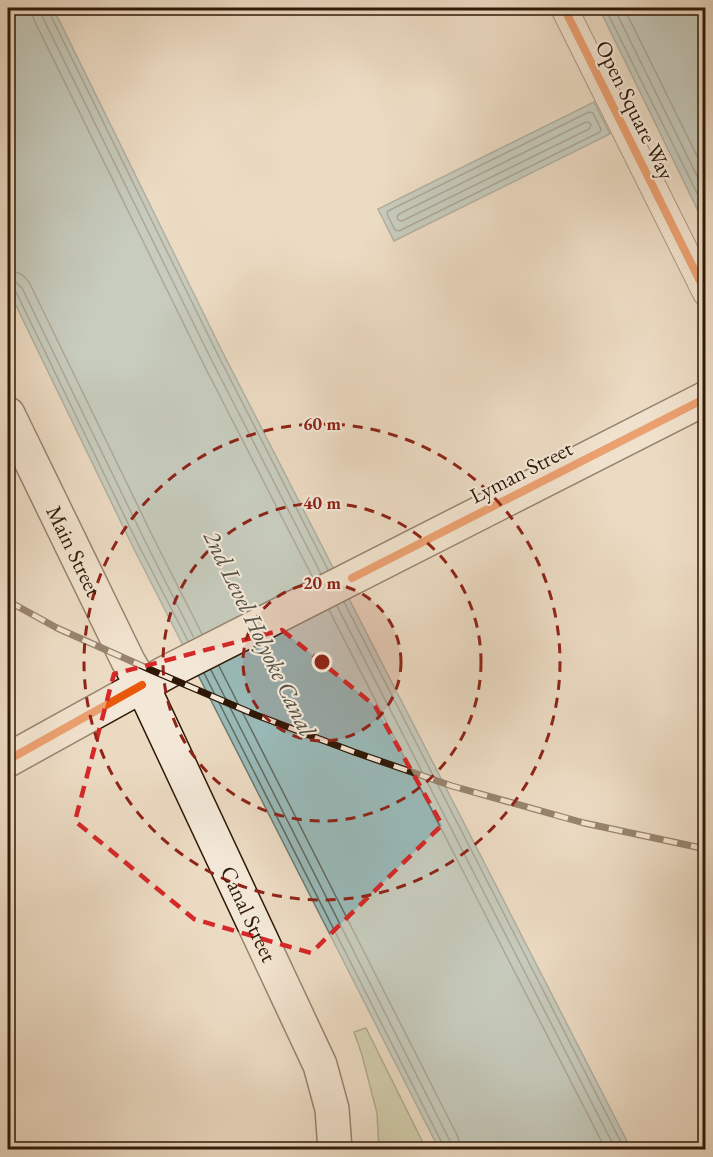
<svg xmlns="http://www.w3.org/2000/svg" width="713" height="1157" font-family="'EB Garamond',serif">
<rect width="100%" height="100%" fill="#ecdbc3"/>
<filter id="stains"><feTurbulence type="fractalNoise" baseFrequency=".00333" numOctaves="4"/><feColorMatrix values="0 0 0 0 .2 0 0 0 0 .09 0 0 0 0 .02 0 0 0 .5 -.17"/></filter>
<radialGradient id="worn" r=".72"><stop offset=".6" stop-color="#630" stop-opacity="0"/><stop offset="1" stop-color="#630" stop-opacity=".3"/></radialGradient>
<path fill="#b4c196" stroke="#726d4e" stroke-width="1.5" d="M366,1028L426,1149H379L377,1113L362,1055L354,1032Z"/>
<g fill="#99bab8" stroke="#6f7a71" stroke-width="1.5">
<path d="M8,8H53L223,353L631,1149H439L133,547L8,289Z"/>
<path d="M599,8H705V225Z"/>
<path d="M594,102L610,134L394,241L378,209Z"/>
</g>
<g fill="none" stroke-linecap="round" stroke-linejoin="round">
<g stroke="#646a5f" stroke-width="1.5">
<path d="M31,8L34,20L203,363L313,578"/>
<path d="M40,8L42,16L211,359L321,574"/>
<path d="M48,8L49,12L218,355L328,570"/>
<path d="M605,8L706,211"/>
<path d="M614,8L706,194"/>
<path d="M624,8L706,174"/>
<path d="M589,112L593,113L601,129L600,132L399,231L395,230L387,214L388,211Z"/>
<path d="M586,122H589L591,125L589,129L402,221L398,220L397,217L399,214Z"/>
<path d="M8,271C18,271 25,275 30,284L153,537L202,634"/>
<path d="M8,280L16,282L22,288L145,541L194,638"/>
<path d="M8,288H12L16,292L138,544L188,641"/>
<path d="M344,602L625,1150"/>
<path d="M337,606L616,1150"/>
<path d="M329,610L606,1150"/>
<path d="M219,666L458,1137L461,1150"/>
<path d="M211,670L450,1141L451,1150"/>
<path d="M204,673L443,1145L444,1150"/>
</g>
<defs>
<path id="street" d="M564,8L706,293"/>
<g id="secondary">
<path id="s1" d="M8,414L128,661L142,685L320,1065L332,1109L335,1150"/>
<path d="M8,760L167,672L706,398"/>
</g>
</defs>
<use href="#street" stroke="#5e4a35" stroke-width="28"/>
<use href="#secondary" stroke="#2f1906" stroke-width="36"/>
<use href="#street" stroke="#f3e8d8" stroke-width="26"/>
<use href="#secondary" stroke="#f3e8d8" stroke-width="33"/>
<defs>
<path id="rail" d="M8,601L57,628L151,670L256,715L354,752L452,786L584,823L706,849"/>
</defs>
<use href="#rail" stroke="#2f1906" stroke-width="7"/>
<use href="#rail" stroke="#f3e8d8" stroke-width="4.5" stroke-dasharray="14" stroke-linecap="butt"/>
<defs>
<g id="cycleway">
<path d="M564,8L706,293"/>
<path d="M352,578L706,398"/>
<path d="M8,760L142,685"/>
</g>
</defs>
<use href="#cycleway" stroke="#f3e8d8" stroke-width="11"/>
<use href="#cycleway" stroke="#e8590c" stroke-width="8"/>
</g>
<path d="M0 0H713V1157H0ZM282,630L375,706L442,825L311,953L194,919L75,821L114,674Z" fill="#ecdbc3" fill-opacity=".55" fill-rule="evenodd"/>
<path fill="none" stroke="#d62828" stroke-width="4.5" stroke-dasharray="12 8" stroke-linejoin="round" d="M282,630L375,706L442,825L311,953L194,919L75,821L114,674Z"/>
<circle cx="322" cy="662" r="79" fill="#8f2418" fill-opacity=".12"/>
<g fill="none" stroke="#8f2418" stroke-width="3" stroke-dasharray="10 8">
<circle cx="322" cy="662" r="79"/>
<circle cx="322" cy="662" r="159"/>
<circle cx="322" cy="662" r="238"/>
</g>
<g text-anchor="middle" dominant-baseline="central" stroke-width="4.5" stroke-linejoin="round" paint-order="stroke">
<g font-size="22" fill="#2f1906" stroke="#f3e8d8">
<text transform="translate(635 110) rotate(64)">Open Square Way</text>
<text transform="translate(521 472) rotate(-27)">Lyman Street</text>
<text stroke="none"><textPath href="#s1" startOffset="152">Main Street</textPath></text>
<text stroke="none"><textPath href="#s1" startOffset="555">Canal Street</textPath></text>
</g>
<g font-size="24" font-style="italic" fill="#545144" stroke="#f3e8d8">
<text transform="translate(260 633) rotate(64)">2nd Level Holyoke Canal</text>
</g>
</g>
<circle cx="322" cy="662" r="9" fill="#8f2418" stroke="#f3e8d8" stroke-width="3"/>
<g font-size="18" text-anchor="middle" font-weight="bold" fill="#8f2418" stroke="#f3e8d8" stroke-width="4.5" stroke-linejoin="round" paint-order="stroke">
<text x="322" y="430">60 m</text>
<text x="322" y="509">40 m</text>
<text x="322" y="589">20 m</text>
</g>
<rect width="713" height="1157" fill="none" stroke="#ecdbc3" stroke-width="30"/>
<rect x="9" y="9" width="695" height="1139" fill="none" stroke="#2f1906" stroke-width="3"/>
<rect x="15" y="15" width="683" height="1127" fill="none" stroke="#2f1906" stroke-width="1.5"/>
<rect width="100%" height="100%" filter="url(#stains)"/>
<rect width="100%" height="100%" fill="url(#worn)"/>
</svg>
